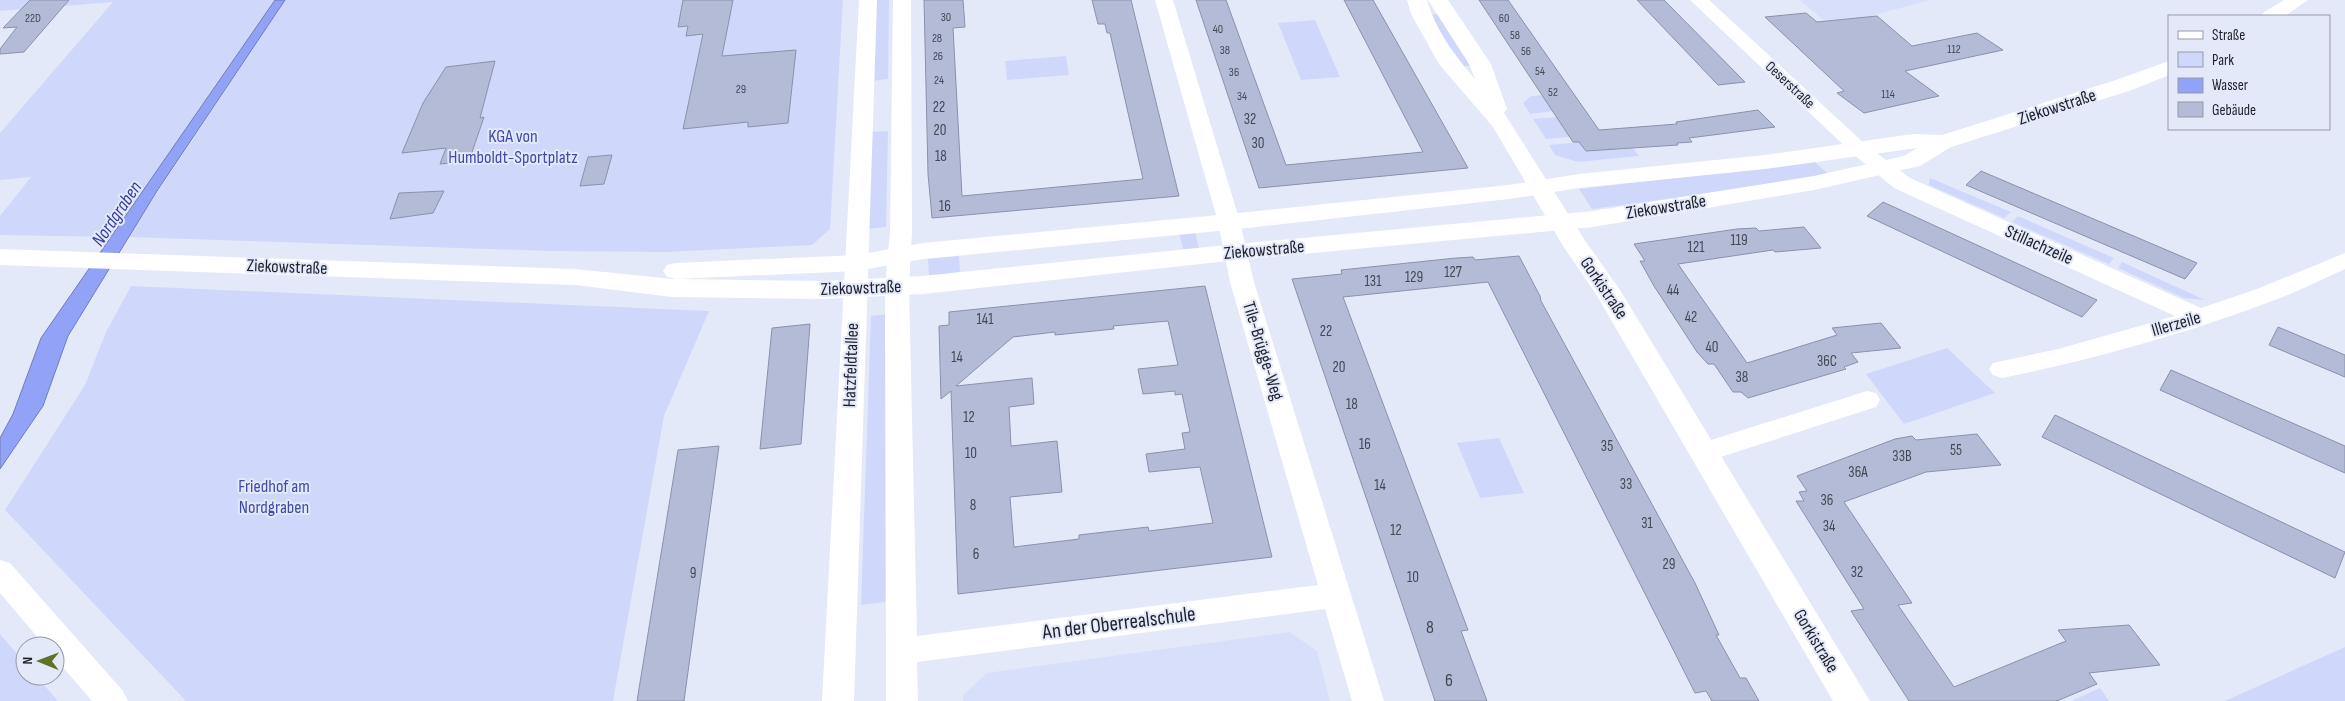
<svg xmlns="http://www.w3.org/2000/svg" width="2345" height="701" font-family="'Sofia Sans Condensed',sans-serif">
<rect width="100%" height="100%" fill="#e4e9fa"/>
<g fill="#d8dffb">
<path d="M1800,0H1930L1867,17L1824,21Z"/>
<path d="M1290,632L1317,651L1330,701H963V695L987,673Z"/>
</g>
<g fill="#cfd8fa">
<path d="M0,0H275L111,237L0,235V216L31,177L0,180V133L113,2L0,11Z"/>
<path d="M285,0H843L830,229L812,245L667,252L550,251L128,237Z"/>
<path d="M874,0H889L888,79L872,81Z"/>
<path d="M1440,13L1471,66H1460L1428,16Z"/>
<path d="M1315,20L1340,77L1301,80L1278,23Z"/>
<path d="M1066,56L1069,75L1007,80L1005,61Z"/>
<path d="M1544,95L1554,111L1530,114L1523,103L1531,96Z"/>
<path d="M1558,117L1571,137L1546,139L1533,119Z"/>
<path d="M888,131L886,227L867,229L870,132Z"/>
<path d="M1579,142L1586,151L1632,147L1639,156L1578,162L1555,155L1549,145Z"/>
<path d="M1815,162L1828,174L1742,189L1592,209L1579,189Z"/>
<path d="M1930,178L2011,212L2004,218L1929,185Z"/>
<path d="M2018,216L2114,258L2109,264L2012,222Z"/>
<path d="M1195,232L1199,248L1183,249L1179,233Z"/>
<path d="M959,256L960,272L929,276L928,259Z"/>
<path d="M2122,262L2205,300L2184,298L2118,268Z"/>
<path d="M131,286L709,311L664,416L613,701H186L5,510L85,385L106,332Z"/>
<path d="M890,314L886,602L861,605L871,316Z"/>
<path d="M1947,348L1995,393L1904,424L1866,374Z"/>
<path d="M1499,438L1524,493L1480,498L1457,443Z"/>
<path d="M0,634L25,663V676H36L58,701H0Z"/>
<path d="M2345,647V701H2225Z"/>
<path d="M2100,688L2109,701H2071Z"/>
</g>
<path fill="#92a3f7" stroke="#6f7cba" d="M275,0H285L157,191L68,336L43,406L0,469V438L13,414L41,338Z"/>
<g fill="#b4bbd6" stroke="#8a91ab" fill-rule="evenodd">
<path d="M30,0H69L24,52L0,54V49L17,27L3,28Z"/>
<path d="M683,0H733L722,56L796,50L788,123L748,127V122L683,129L703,34L686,36L688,26L678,27Z"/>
<path d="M924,0H963L965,27L953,28L962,196L1143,179L1110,33H1107L1105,24H1098L1092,0H1131L1179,196L932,218L928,174Z"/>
<path d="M1196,0H1226L1286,165L1423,152L1344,0H1373L1468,168L1259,188Z"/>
<path d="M1479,0H1508L1599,130L1677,124L1676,122L1758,110L1775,127L1689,138L1692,142L1677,143L1678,145L1586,151L1579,142H1573Z"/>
<path d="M1637,0H1664L1745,82L1718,85Z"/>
<path d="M1806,13L1817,22L1877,16L1912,46L1977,33L2003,50L1905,71L1939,96L1864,113L1837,93L1844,91L1765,17Z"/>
<path d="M495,61L480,118L484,117L469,161L440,164L446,148L402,153L423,103L446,67Z"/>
<path d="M612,155L604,184L580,186L588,157Z"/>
<path d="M1981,171L2197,263L2185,279L1966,185Z"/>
<path d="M444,191L433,213L390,219L399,193Z"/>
<path d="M1883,202L2097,300L2082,317L1867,216Z"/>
<path d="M1804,227L1821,248L1775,252L1773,250L1678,264L1747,363L1837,335L1832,328L1881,323L1901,348L1851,353L1858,362L1844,367L1846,369L1748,398L1741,392H1733L1714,364H1708L1697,352L1654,286L1640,261H1645L1634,244L1737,229L1756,228L1759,231Z"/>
<path d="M1519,256L1540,296L1541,301L1695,583L1719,635H1716L1740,678H1746L1759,701H1712L1706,691L1695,693L1488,282L1343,297L1468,630L1461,631L1487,701H1435L1292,279L1342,274L1341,270L1456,258L1473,257L1475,260Z"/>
<path d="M1205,286L1272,557L958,594L951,391L941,399L939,326L949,325V312ZM1168,321L1178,365L1138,369L1143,394L1175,391V395L1182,394L1190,432L1182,433L1185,449L1146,454L1149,472L1200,467L1213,523L1149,531L1148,527L1079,535V539L1014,547L1010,497L1062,492L1057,441L1011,446L1009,407L1034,404L1032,378L956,386L1013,337L1055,332V335L1114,329L1113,326Z"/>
<path d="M810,324L801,444L760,449L772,328Z"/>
<path d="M2278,327L2345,355V377L2269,345Z"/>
<path d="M2171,370L2345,446V473L2160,390Z"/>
<path d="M2055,415L2345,552L2335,578L2042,437Z"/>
<path d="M1977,434L2001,465L1926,472L1844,502L1912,603L1898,605L1954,687L2066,641L2058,630L2129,625L2160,665L2089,673L2097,684L2057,701H1909L1851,611L1864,609L1796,501H1804L1799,492L1807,491L1797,476L1895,439L1912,436L1916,440Z"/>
<path d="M719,446L684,701H637L678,450Z"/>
</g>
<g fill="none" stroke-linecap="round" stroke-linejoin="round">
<g fill="#fff" fill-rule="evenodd">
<path d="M859,0H877L854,701H822Z"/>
<path d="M893,0H911L912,232L909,287L917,636L1318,585L1230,282L1218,222L1155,0H1173L1240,222L1254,282L1384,701H1352L1325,609L917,662L918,701H886L885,287L890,232Z"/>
<path d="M1690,0H1709L1866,145L1910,178L2201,308L2257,289L2345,253V269C2321,280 2297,292 2272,301C2188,333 2091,360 2002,378L1993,375L1989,369L1993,363L2058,349L2175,316L1894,188L1852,153Z"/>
<path d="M1867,391L1876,393L1880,400L1876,407L1705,462L1695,459L1691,452L1695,445Z"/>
<path d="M0,560L10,563L123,691L128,701H92L55,658V646H45L0,593Z"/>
</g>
<g fill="#fff" fill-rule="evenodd">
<path d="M2284,0H2308L2285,16H2261L2264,12Z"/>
<path d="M2169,61V75L2132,90L1951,147L1920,166L1814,190L1593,227L1237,260L923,294L824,299L672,297L575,285L0,265V249L575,269L672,279L824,281L923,276L1237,244L1593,211L1814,176L1904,156L1917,148L1765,169L1579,188L1509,199L1229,230L923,259L857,271L676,279L667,277L663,271L667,265L676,263L857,255L923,243L1229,214L1509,185L1579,174L1765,155L1913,134L1942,135L2116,80Z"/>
</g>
<path fill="#fff" fill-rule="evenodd" d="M1407,0H1427C1435,29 1455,56 1475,79L1469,64L1428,0H1448L1491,64L1507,109L1504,113L1586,242L1620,290L1870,701H1833L1596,294L1563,246L1493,127L1439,64L1411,14Z"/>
</g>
<g text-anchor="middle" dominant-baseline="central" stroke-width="4" stroke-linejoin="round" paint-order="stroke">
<g font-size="12" fill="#444755">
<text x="946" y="17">30</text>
<text x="33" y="18">22D</text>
<text x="1504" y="18">60</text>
<text x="1218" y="29">40</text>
<text x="1515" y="35">58</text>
<text x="937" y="38">28</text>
<text x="1954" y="49">112</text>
<text x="1225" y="50">38</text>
<text x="1526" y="51">56</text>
<text x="938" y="56">26</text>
<text x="1540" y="71">54</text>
<text x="1234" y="72">36</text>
<text x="939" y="80">24</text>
<text x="741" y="89">29</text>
<text x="1553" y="92">52</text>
<text x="1888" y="94">114</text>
<text x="1242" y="96">34</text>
</g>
<g font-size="15" fill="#1e202a" stroke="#e4e9fa">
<text transform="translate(1790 85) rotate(43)">Oeserstraße</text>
</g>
<g font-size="15" fill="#444755">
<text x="939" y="107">22</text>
<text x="1250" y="119">32</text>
<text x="940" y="130">20</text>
<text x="1258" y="143">30</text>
<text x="941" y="156">18</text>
<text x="945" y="206">16</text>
<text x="1739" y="240">119</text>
<text x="1696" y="247">121</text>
<text x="1453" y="272">127</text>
<text x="1414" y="277">129</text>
<text x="1373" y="281">131</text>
<text x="1673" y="290">44</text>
<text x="1691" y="317">42</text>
<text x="985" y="319">141</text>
<text x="1326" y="331">22</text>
<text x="1712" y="347">40</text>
<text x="957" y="357">14</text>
<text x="1827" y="361">36C</text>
<text x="1339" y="367">20</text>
<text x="1742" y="377">38</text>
<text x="1352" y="404">18</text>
<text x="969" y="417">12</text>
<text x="1365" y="444">16</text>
<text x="1607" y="446">35</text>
<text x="1956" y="450">55</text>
<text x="971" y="453">10</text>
<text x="1902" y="456">33B</text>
<text x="1858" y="472">36A</text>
<text x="1626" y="484">33</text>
<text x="1380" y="485">14</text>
<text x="1827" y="500">36</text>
<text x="973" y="505">8</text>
<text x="1647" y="523">31</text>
<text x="1829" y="526">34</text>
<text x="1396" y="530">12</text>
<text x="976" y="554">6</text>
<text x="1669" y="564">29</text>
<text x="1857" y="572">32</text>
<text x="693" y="573">9</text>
<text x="1413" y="577">10</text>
</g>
<g font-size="18" fill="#1e202a" stroke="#e4e9fa">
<text transform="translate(2057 107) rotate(-18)">Ziekowstraße</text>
<text transform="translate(1666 207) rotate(-9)">Ziekowstraße</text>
<text transform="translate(2039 245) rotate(24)">Stillachzeile</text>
<text transform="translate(1264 250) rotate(-5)">Ziekowstraße</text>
<text transform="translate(287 267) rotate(2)">Ziekowstraße</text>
<text transform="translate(861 288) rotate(-2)">Ziekowstraße</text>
<text transform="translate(1604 288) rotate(56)">Gorkistraße</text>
<text transform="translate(2176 324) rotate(-16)">Illerzeile</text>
<text transform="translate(1263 351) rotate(73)">Tile-Brügge-Weg</text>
<text transform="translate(851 365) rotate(-88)">Hatzfeldtallee</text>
<text transform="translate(1816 641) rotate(59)">Gorkistraße</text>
</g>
<g font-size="18" fill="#404aab" stroke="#e4e9fa">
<text x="513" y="136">KGA von<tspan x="513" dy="21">Humboldt-Sportplatz</tspan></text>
<text x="274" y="486">Friedhof am<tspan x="274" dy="21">Nordgraben</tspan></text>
</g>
<g font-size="18" fill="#444755">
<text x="1430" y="627">8</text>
<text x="1449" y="680">6</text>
</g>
<g font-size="19" font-style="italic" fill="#363e9e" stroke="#e4e9fa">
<text transform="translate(117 214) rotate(-56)">Nordgraben</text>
</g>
<g font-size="21" fill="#1e202a" stroke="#e4e9fa">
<text transform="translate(1119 623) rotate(-7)">An der Oberrealschule</text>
</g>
</g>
<rect x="2168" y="15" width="162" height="115" fill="#e4e9fa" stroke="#9599a7"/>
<rect x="2178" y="31" width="25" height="8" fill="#ffffff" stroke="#9599a7"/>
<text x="2212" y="40" font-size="15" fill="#1e202a">Straße</text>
<rect x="2178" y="52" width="25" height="15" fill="#cfd8fa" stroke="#9599a7"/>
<text x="2212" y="65" font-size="15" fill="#1e202a">Park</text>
<rect x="2178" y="78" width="25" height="15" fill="#92a3f7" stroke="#9599a7"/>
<text x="2212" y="90" font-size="15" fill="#1e202a">Wasser</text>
<rect x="2178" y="102" width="25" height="15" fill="#b4bbd6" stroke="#9599a7"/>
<text x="2212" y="115" font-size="15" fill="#1e202a">Gebäude</text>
<g transform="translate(40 661) rotate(271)"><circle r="24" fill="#e4e9fa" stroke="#9599a7"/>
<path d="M0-4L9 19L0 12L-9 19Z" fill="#5d7426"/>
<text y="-8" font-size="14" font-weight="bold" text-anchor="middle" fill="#1e202a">N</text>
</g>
</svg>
